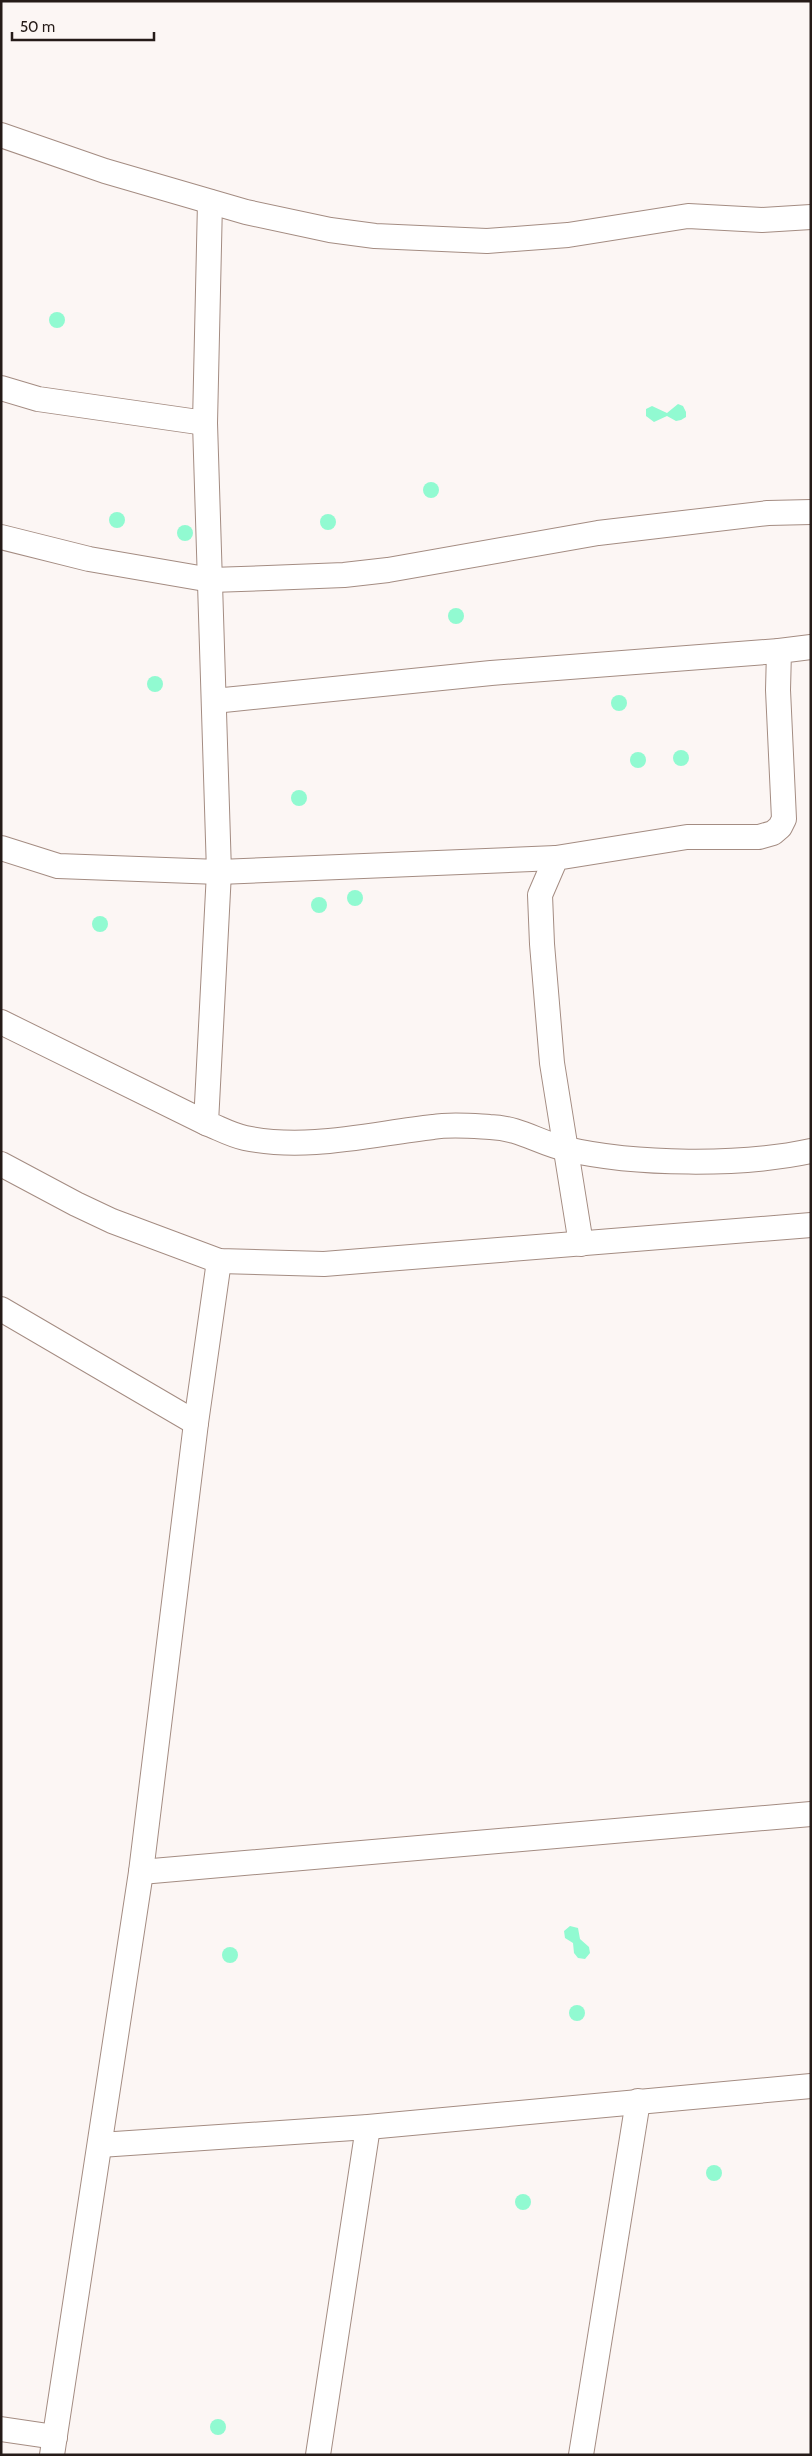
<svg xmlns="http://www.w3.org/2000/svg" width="812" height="2456" font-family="Cabin,sans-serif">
<rect width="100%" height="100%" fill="#fcf6f4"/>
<g fill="#91fad1">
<circle cx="57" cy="320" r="8"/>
<path d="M678,404L683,406L686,412V417L681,420L676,421L667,416L654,422L646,416V409L652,406L667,413Z"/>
<circle cx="431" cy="490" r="8"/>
<circle cx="117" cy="520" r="8"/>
<circle cx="328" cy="522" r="8"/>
<circle cx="185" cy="533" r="8"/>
<circle cx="456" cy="616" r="8"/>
<circle cx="155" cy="684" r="8"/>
<circle cx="619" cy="703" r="8"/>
<circle cx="681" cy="758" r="8"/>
<circle cx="638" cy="760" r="8"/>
<circle cx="299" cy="798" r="8"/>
<circle cx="355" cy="898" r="8"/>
<circle cx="319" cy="905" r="8"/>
<circle cx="100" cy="924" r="8"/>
<path d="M570,1926L578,1928L580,1939L589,1947L590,1953L585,1959L578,1958L574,1953L573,1943L565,1938L564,1931Z"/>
<circle cx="230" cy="1955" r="8"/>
<circle cx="577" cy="2013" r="8"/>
<circle cx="714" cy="2173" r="8"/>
<circle cx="523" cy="2202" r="8"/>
<circle cx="218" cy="2427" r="8"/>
</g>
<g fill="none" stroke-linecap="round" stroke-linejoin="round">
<defs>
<g id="minor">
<path d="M1,135L105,171L246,212L330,230L375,236L487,241L568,235L688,216L762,220L811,217"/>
<path d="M210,202L205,423L219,872L206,1123C219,1128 231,1135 245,1138C307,1151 371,1134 433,1127C451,1124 472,1126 490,1127C520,1128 539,1143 566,1149C635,1165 742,1166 811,1151"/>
<path d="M1,388L38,399L205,423"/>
<path d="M1,537L89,559L211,580L268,578L344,575L388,570L598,533L768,513L811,512"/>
<path d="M214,701L491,673L779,651"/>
<path d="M1,848L58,866L219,872L556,858"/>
<path d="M1,1022L206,1123"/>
<path d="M1,1164L76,1204L112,1221L219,1261L324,1264L811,1225"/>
<path d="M581,1244L552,1063L542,944L540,895L556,858L687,837H759L773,833L780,827L784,819L778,690L779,651L811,647"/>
<path d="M1,1309L196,1423"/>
<path d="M141,1872L811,1814"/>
<path d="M100,2145L368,2127L811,2086"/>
<path d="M1,2429L55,2437"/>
<path d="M52,2455L141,1872L196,1423L219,1261"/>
<path d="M318,2455L368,2127"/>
<path d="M581,2455L638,2101"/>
</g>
</defs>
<use href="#minor" stroke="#a48c82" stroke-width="26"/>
<use href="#minor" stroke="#fff" stroke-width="24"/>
</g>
<rect width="812" height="2456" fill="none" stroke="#251b18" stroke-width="5"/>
<path d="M12 32v8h142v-8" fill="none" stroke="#251b18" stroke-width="2.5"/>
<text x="20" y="32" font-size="15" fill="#251b18" stroke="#fcf6f4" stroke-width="4" paint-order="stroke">50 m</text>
</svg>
